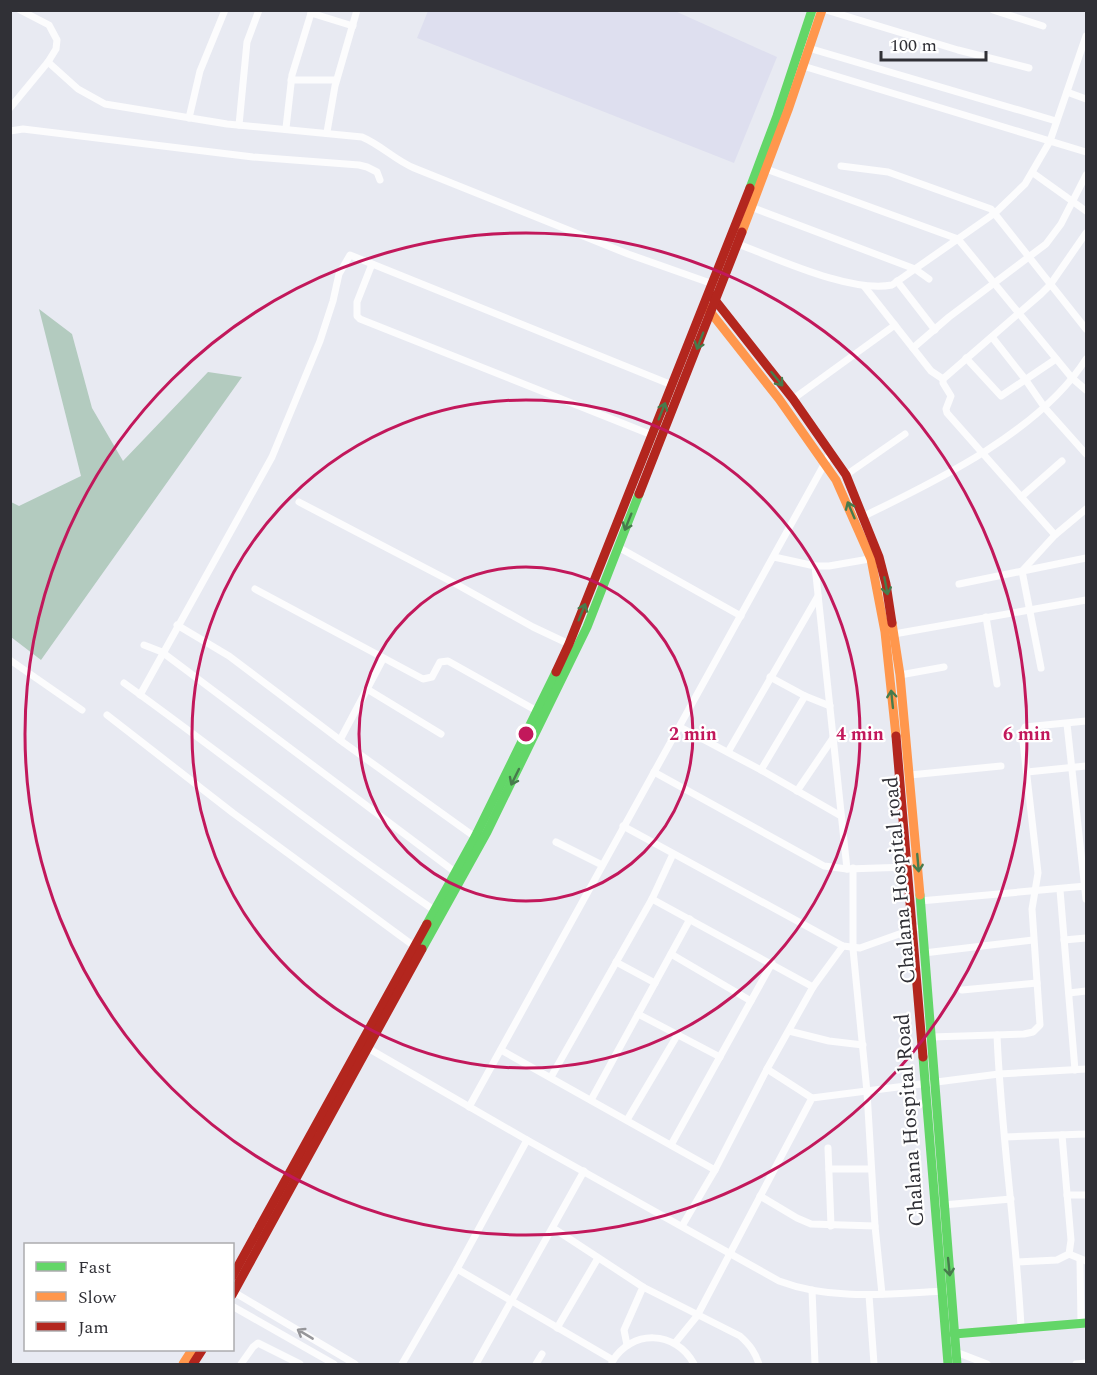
<svg xmlns="http://www.w3.org/2000/svg" width="1097" height="1375" font-family="Spectral,serif">
<rect width="100%" height="100%" fill="#e8eaf2"/>
<path fill="#dedfef" d="M675,11L777,57L734,163L417,38L428,11Z"/>
<path fill="#b3cbbf" d="M39,309L72,334L92,408L123,461L208,372L242,377L41,660L11,637V502L19,506L81,476Z"/>
<g fill="none" stroke-linecap="round" stroke-linejoin="round">
<g stroke="#fcfcfd" stroke-width="7">
<path d="M826,10L958,50L1029,68"/>
<path d="M993,10L1043,26"/>
<path d="M311,13L353,26"/>
<path d="M805,47L1056,121"/>
<path d="M48,62L78,89L105,104L227,124L362,137C381,145 395,160 414,168L628,254L713,284"/>
<path d="M803,66L1086,152"/>
<path d="M291,80H336"/>
<path d="M1067,92L1086,99"/>
<path d="M10,108L48,62L56,49L57,40L49,25L20,10"/>
<path d="M189,118L200,71L225,10"/>
<path d="M239,125L247,42L259,10"/>
<path d="M286,128L292,75L312,10"/>
<path d="M10,131L23,129L253,157L359,165L367,167L377,172L380,180"/>
<path d="M327,132L335,86L357,10"/>
<path d="M841,166L888,172L991,209L1086,329"/>
<path d="M766,169L958,239L1072,378L1086,390"/>
<path d="M1033,173L1086,211"/>
<path d="M751,207L915,269L929,279"/>
<path d="M738,244C778,259 850,293 892,285L995,213L1025,184L1050,141L1086,36"/>
<path d="M372,264L357,302V316L360,319L652,435"/>
<path d="M897,281L935,330"/>
<path d="M864,286L931,371L943,379"/>
<path d="M992,337L1025,379L1045,408L1086,454"/>
<path d="M913,348L949,317L1046,244L1061,224L1086,175"/>
<path d="M966,358L1001,396L1056,359"/>
<path d="M793,399L895,325"/>
<path d="M846,475L905,434"/>
<path d="M1021,497L1062,461"/>
<path d="M299,502L456,584L533,627L569,644"/>
<path d="M864,516C939,480 1041,430 1086,359"/>
<path d="M1055,535L947,413L946,409L951,396L943,383V379L1041,294L1050,285L1086,233"/>
<path d="M618,547L741,616"/>
<path d="M774,557L815,566H829L875,558"/>
<path d="M815,566L847,869"/>
<path d="M959,584L1086,558"/>
<path d="M255,589L423,679L432,677L440,662L448,661L537,711"/>
<path d="M986,617L997,684"/>
<path d="M177,625L229,656L344,743L475,837"/>
<path d="M894,634L1086,600"/>
<path d="M144,645L162,652L455,872"/>
<path d="M10,660L82,710"/>
<path d="M1041,668L1022,571L1055,535L1086,509"/>
<path d="M900,675L944,667"/>
<path d="M770,677L805,696L830,706"/>
<path d="M124,683C228,758 328,838 434,910"/>
<path d="M367,689L441,734"/>
<path d="M140,695L272,457L320,341L333,301L339,274L350,255L672,385"/>
<path d="M107,715L233,813L414,946"/>
<path d="M1067,724L1086,899"/>
<path d="M680,727L761,770L841,816"/>
<path d="M340,740L383,659"/>
<path d="M728,752L818,596"/>
<path d="M761,770L805,696"/>
<path d="M654,772L824,866L847,869L909,867"/>
<path d="M1027,772L1086,766"/>
<path d="M910,775L1001,766"/>
<path d="M797,791L833,738"/>
<path d="M623,826L843,946L860,948L916,928"/>
<path d="M556,842L602,865"/>
<path d="M853,868V949L867,1092L875,1226"/>
<path d="M1060,890L1075,1070"/>
<path d="M652,899L813,987"/>
<path d="M920,901L1086,886"/>
<path d="M1064,940L1086,938"/>
<path d="M924,953L1033,940"/>
<path d="M671,954L751,1001"/>
<path d="M616,962L655,983"/>
<path d="M962,990L1037,983"/>
<path d="M1069,993L1086,991"/>
<path d="M638,1014L720,1057"/>
<path d="M789,1031L829,1041L863,1045"/>
<path d="M997,1035C1001,1133 1016,1230 1021,1327"/>
<path d="M931,1037L1024,1034L1033,1032L1040,1025L1032,909L1038,873L1022,733L1025,727L1086,721"/>
<path d="M366,1047L527,1140L779,1281C832,1301 889,1294 945,1291"/>
<path d="M501,1050L715,1170L767,1069L813,987L843,946"/>
<path d="M767,1069L812,1098"/>
<path d="M551,1077L652,899L673,854"/>
<path d="M591,1100L690,919"/>
<path d="M469,1107L831,452"/>
<path d="M627,1120L678,1034"/>
<path d="M1005,1137L1086,1134"/>
<path d="M671,1145L772,963"/>
<path d="M828,1148L831,1226"/>
<path d="M829,1169H871"/>
<path d="M1067,1195H1086"/>
<path d="M760,1196L797,1218L811,1224L875,1226L882,1294"/>
<path d="M943,1205L1011,1199"/>
<path d="M682,1226L715,1170"/>
<path d="M553,1228L643,1287L740,1336C750,1345 755,1352 759,1364"/>
<path d="M1069,1254L1086,1261"/>
<path d="M1080,1260L1081,1323"/>
<path d="M1017,1262L1057,1260L1069,1254L1071,1240L1062,1135"/>
<path d="M457,1269L613,1360"/>
<path d="M812,1290L815,1364"/>
<path d="M232,1291L355,1364"/>
<path d="M869,1295L874,1364"/>
<path d="M232,1306L334,1364"/>
<path d="M557,1328L598,1258"/>
<path d="M675,1343L697,1316L812,1098L999,1074L1086,1069"/>
<path d="M627,1345L624,1330L643,1287"/>
<path d="M956,1352L987,1364"/>
<path d="M612,1362C631,1329 676,1330 694,1364"/>
<path d="M241,1364L253,1347L258,1343L300,1364"/>
<path d="M402,1364L457,1269L527,1140"/>
<path d="M476,1364L584,1171"/>
<path d="M536,1364L542,1354"/>
<path d="M1076,1364L1086,1363"/>
</g>
<g stroke="#63d668" stroke-width="9">
<path d="M750,188L777,116L812,10"/>
<path d="M920,895L957,1364"/>
<path d="M427,924L475,837L556,672"/>
<path d="M422,949L487,832L587,627L639,494"/>
<path d="M923,1057L948,1364"/>
<path d="M954,1334L1086,1323"/>
</g>
<g stroke="#ff974d" stroke-width="9">
<path d="M742,232L788,110L822,10"/>
<path d="M708,309L779,399L836,480L871,559L885,632L896,736"/>
<path d="M892,623L900,675L920,895"/>
<path d="M183,1364L192,1350"/>
</g>
<g stroke="#b3261e" stroke-width="9">
<path d="M711,295L793,399L846,475L879,557L886,584L892,623"/>
<path d="M639,494L742,232"/>
<path d="M556,672L569,644L750,188"/>
<path d="M896,736L923,1057"/>
<path d="M232,1277L427,924"/>
<path d="M232,1295L422,949"/>
<path d="M193,1364L202,1350"/>
</g>
</g>
<defs><path id="oneway-shaft" d="M-6 0H5M1.5-3L5.5 0L1.5 3" fill="none" stroke-width="1.6" stroke-linecap="round" stroke-linejoin="round" transform="scale(1.5)"/></defs>
<g stroke="#477b4c">
<use href="#oneway-shaft" transform="translate(700 341) rotate(111)"/>
<use href="#oneway-shaft" transform="translate(777 379) rotate(51)"/>
<use href="#oneway-shaft" transform="translate(662 411) rotate(-68)"/>
<use href="#oneway-shaft" transform="translate(851 510) rotate(-113)"/>
<use href="#oneway-shaft" transform="translate(628 522) rotate(112)"/>
<use href="#oneway-shaft" transform="translate(886 586) rotate(79)"/>
<use href="#oneway-shaft" transform="translate(582 612) rotate(-68)"/>
<use href="#oneway-shaft" transform="translate(892 699) rotate(-96)"/>
<use href="#oneway-shaft" transform="translate(515 777) rotate(116)"/>
<use href="#oneway-shaft" transform="translate(918 863) rotate(85)"/>
<use href="#oneway-shaft" transform="translate(949 1267) rotate(84)"/>
</g>
<use stroke="#96969a" href="#oneway-shaft" transform="translate(305 1334) rotate(-149)"/>
<g fill="none" stroke="#c2185b" stroke-width="3">
<circle cx="526" cy="734" r="167"/>
<circle cx="526" cy="734" r="334"/>
<circle cx="526" cy="734" r="501"/>
</g>
<g text-anchor="middle" dominant-baseline="central" stroke-width="4.5" stroke-linejoin="round" paint-order="stroke">
<g font-size="21" fill="#303036" stroke="#fff">
<text transform="translate(900 880) rotate(-95)">Chalana Hospital road</text>
<text transform="translate(910 1120) rotate(-94)">Chalana Hospital Road</text>
</g>
</g>
<circle cx="526" cy="734" r="9" fill="#c2185b" stroke="#fff" stroke-width="3"/>
<g font-size="18" text-anchor="middle" font-weight="bold" fill="#c2185b" stroke="#fff" stroke-width="4.5" stroke-linejoin="round" paint-order="stroke">
<text x="693" y="740">2 min</text>
<text x="860" y="740">4 min</text>
<text x="1027" y="740">6 min</text>
</g>
<rect width="1097" height="1375" fill="none" stroke="#303036" stroke-width="24"/>
<rect x="24" y="1243" width="210" height="108" fill="#ffffff" stroke="#acacaf" stroke-width="1.5"/>
<rect x="36" y="1262" width="30" height="9" fill="#63d668" stroke="#acacaf" stroke-width="1.5"/>
<text x="78" y="1273" font-size="18" fill="#303036">Fast</text>
<rect x="36" y="1292" width="30" height="9" fill="#ff974d" stroke="#acacaf" stroke-width="1.5"/>
<text x="78" y="1303" font-size="18" fill="#303036">Slow</text>
<rect x="36" y="1322" width="30" height="9" fill="#b3261e" stroke="#acacaf" stroke-width="1.5"/>
<text x="78" y="1333" font-size="18" fill="#303036">Jam</text>
<path d="M881 51v9h105v-9" fill="none" stroke="#303036" stroke-width="3"/>
<text x="890" y="51" font-size="18" fill="#303036" stroke="#ffffff" stroke-width="4.5" paint-order="stroke">100 m</text>
</svg>
